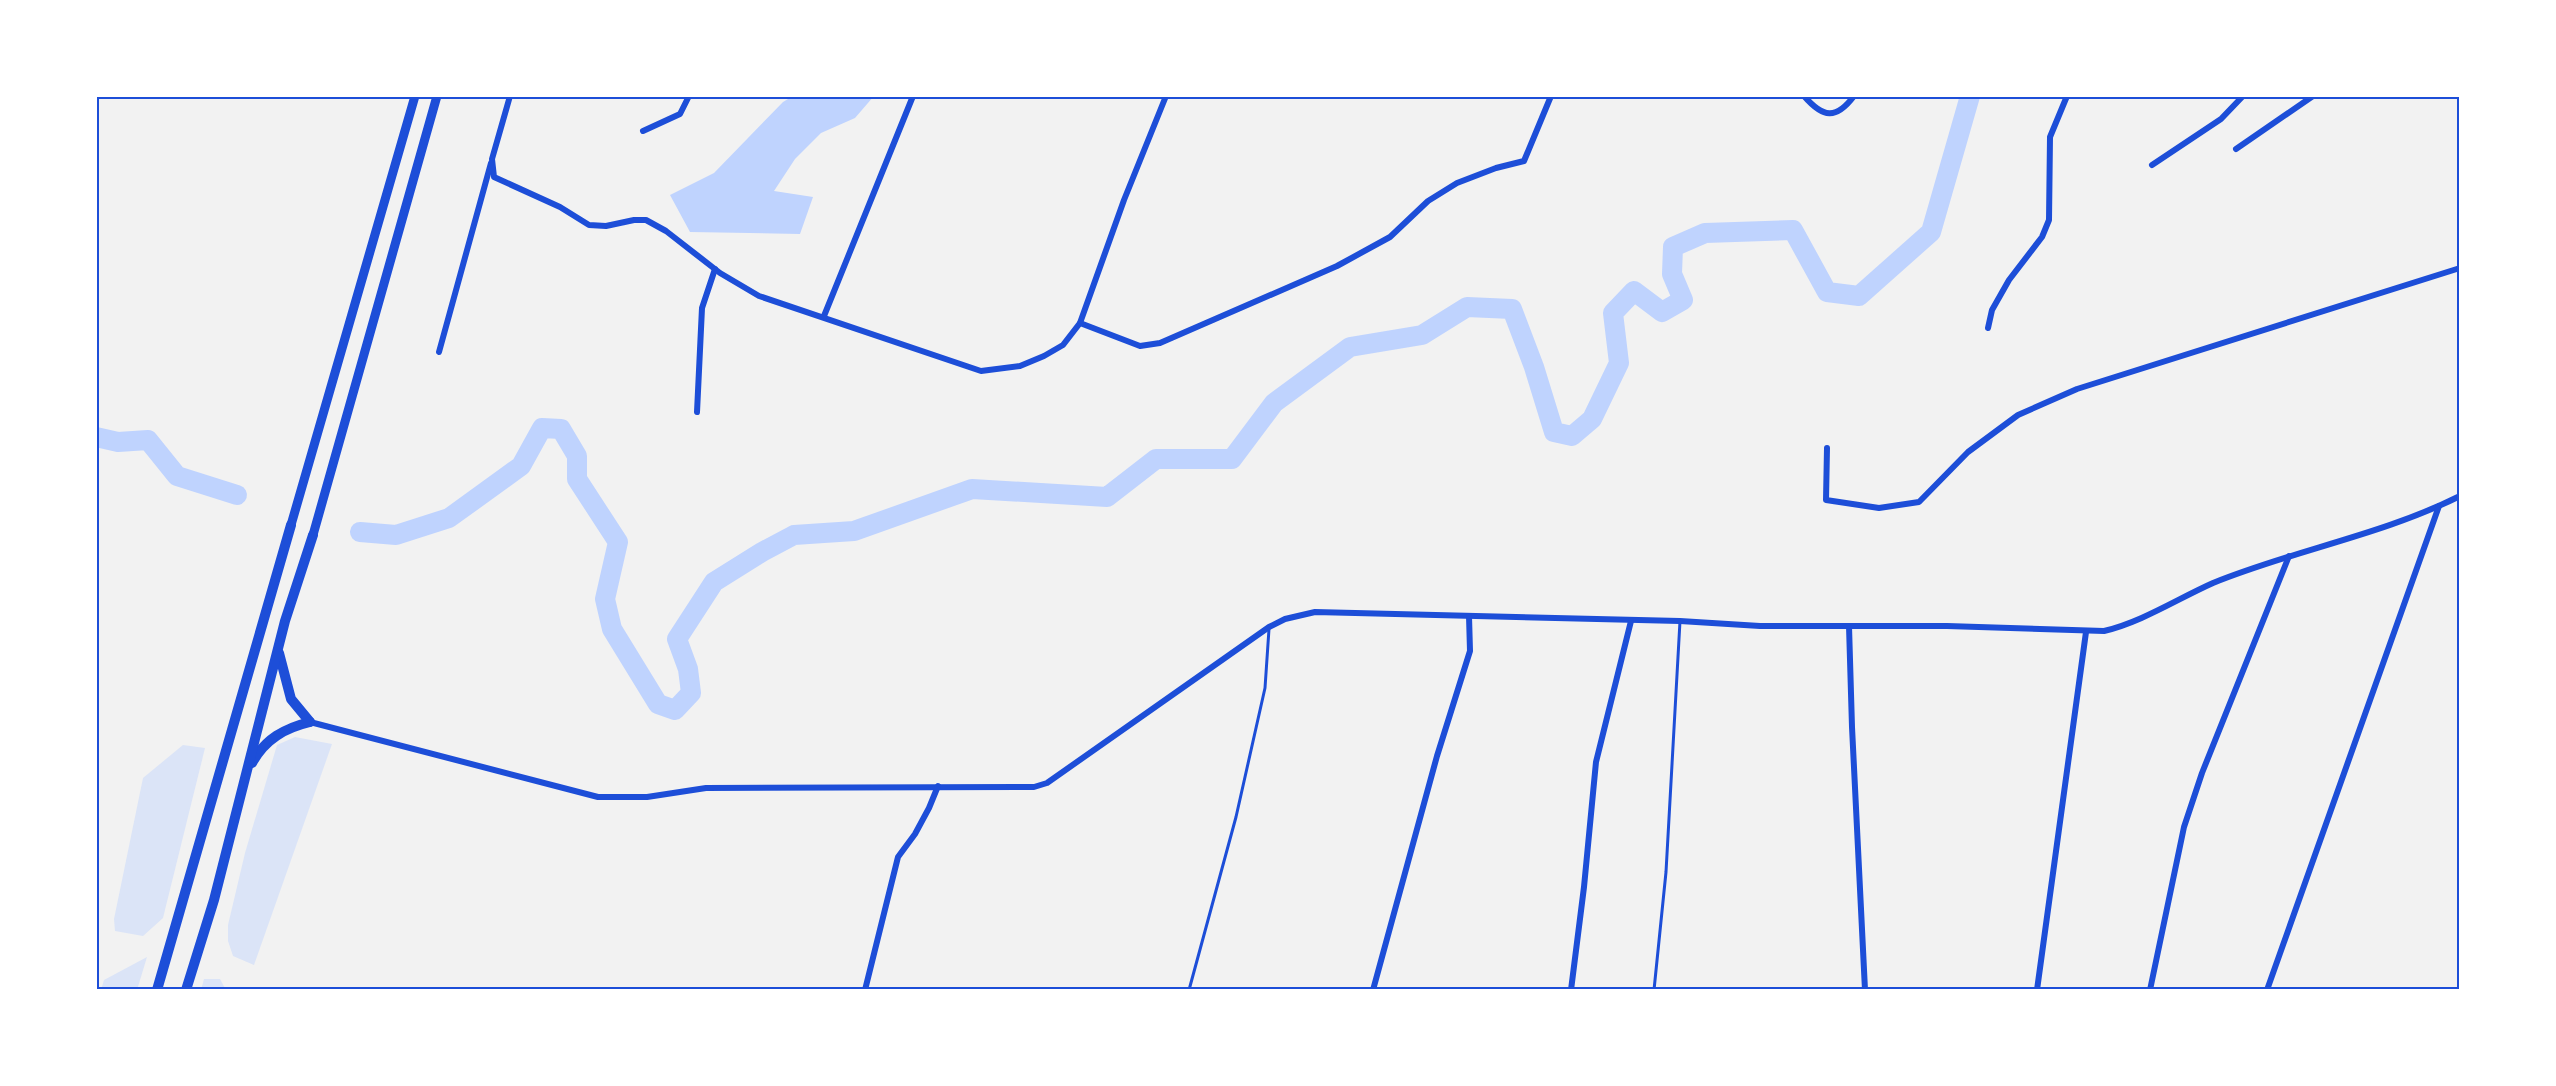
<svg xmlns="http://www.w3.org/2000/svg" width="2556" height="1086" font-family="'IBM Plex Sans',sans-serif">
<rect width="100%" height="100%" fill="#f2f2f2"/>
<g fill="#dbe4f7">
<path d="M295,737L332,744L254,965L233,956L228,941V925L245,853L277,745Z"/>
<path d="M183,745L205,748L163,918L143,936L115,931L114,919L143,778Z"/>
<path d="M147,957L137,990H101L104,980Z"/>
<path d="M204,979H220L226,990H201Z"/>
</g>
<path fill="#bfd3fe" d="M793,96H874L855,118L821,133L795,159L774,191L813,197L800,234L690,232L670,195L714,173L783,102Z"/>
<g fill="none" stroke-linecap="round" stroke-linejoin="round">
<g stroke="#bfd3fe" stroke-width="20">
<path d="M96,437L118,442L148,440L177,476L237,495"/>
<path d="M360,532L396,535L449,518L521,466L542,428L561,429L577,456V479L618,542L605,599L612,629L658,704L675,710L691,693L688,669L677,639L714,582L762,552L794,535L854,531L972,489L1107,497L1156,459H1232L1274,403L1350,347L1422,335L1467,307L1512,309L1534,367L1554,432L1572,436L1592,419L1619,363L1613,313L1634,291L1662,312L1683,300L1672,274L1673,247L1705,233L1793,230L1827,292L1859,296L1931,232L1970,96"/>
</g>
<g stroke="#1d4ed8" stroke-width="3">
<path d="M1189,990L1236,817L1265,688L1269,629"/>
<path d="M1654,990L1666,872L1680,621"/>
</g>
<g stroke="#1d4ed8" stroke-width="6">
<path d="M510,96L492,159L494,177L560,207L589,225L606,226L634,220H646L666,231L720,273L759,296L981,371L1020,366L1044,356L1063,345L1080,323L1124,200L1166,96"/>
<path d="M1804,96C1823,118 1836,120 1854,96"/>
<path d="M643,131L680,114L689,96"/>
<path d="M2236,149L2313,96"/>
<path d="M2152,165L2221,119L2243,96"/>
<path d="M824,316L913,96"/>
<path d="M1080,323L1140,346L1160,343L1337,266L1390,237L1428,201L1457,183L1496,168L1524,161L1551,96"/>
<path d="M1988,328L1992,310L2009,280L2042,237L2049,220L2050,137L2067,96"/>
<path d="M439,352L491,163"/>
<path d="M697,412L702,308L715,269"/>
<path d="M1827,448L1826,500L1879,508L1919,502L1968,452L2018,415L2077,389L2460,268"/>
<path d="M1849,626L1852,727L1865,990"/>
<path d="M310,722L598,797H647L706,788L1034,787L1047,783L1269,627L1285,619L1315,612L1680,621L1760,626H1947L2104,631C2142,622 2177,599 2213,583C2294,550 2382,535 2460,496"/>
<path d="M865,990L898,857L915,834L929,808L938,786"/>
<path d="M1373,990L1437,756L1470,651L1469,616"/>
<path d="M1571,990L1584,887L1596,762L1631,621"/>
<path d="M2037,990L2086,632"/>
<path d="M2150,990L2184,827L2202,773L2289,556"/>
<path d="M2267,990L2439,506"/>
</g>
<g stroke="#1d4ed8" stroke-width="9">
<path d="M291,525L415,96"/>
<path d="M313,535L437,96"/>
</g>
<g stroke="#1d4ed8" stroke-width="10">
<path d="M279,653L291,699L310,722"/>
<path d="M252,763C265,739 285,728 310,722"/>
<path d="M157,990L291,525"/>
<path d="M186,990L214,900L285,621L313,535"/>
</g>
</g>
<rect width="2556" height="1086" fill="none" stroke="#ffffff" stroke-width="195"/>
<rect x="98" y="98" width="2360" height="890" fill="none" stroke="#1d4ed8" stroke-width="2"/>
</svg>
